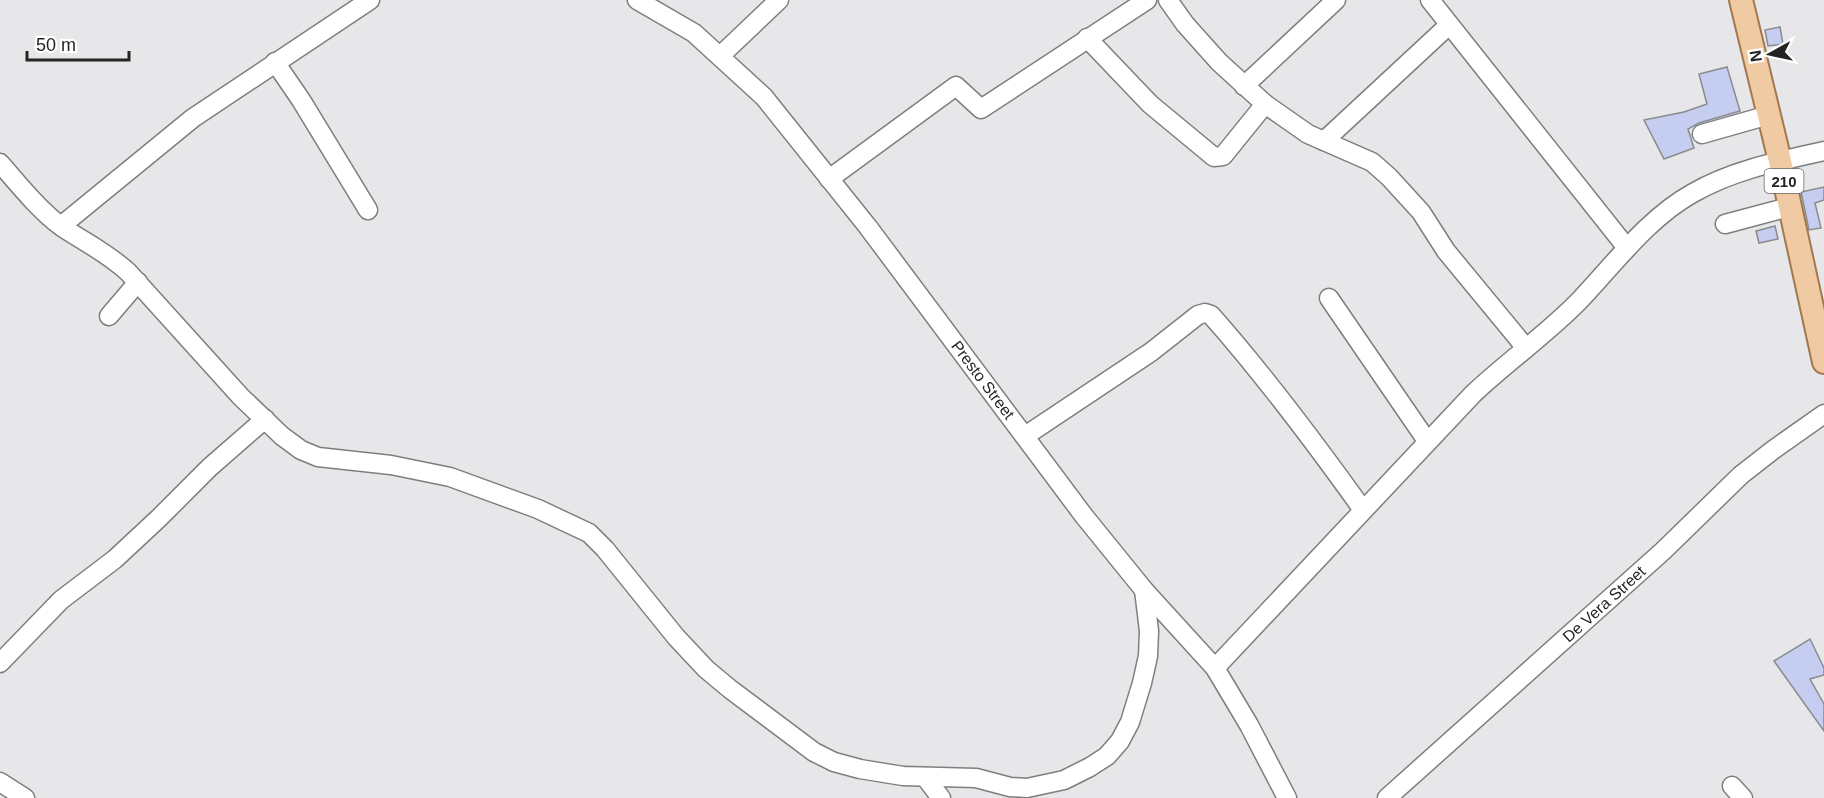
<svg xmlns="http://www.w3.org/2000/svg" width="1824" height="798" font-family="Arial,sans-serif">
<rect width="100%" height="100%" fill="#e7e7e9"/>
<g fill="#c5cdf1" stroke="#8a8b8d" stroke-width="1.5">
<path d="M1780,27L1783,44L1768,46L1765,30Z"/>
<path d="M1727,67L1740,111L1699,123L1688,129L1694,148L1664,159L1644,120L1684,112L1707,104L1699,74Z"/>
<path d="M1824,187V200L1815,203L1821,228L1809,230L1801,192Z"/>
<path d="M1775,226L1778,239L1759,243L1756,231Z"/>
<path d="M1810,639L1824,668V675L1810,679L1824,704V731L1774,661Z"/>
</g>
<g fill="none" stroke-linecap="round" stroke-linejoin="round">
<defs>
<g id="minor">
<path d="M637,0L694,33L764,97L868,227L1084,516L1144,590L1215,668L1249,725L1287,798"/>
<path d="M1168,0L1185,24L1219,62L1265,104L1308,134L1372,162L1389,177L1421,212L1446,251L1526,348"/>
<path d="M1430,0L1627,248"/>
<path d="M1087,38L1150,104L1214,157L1223,156L1265,104"/>
<path d="M720,56L779,0"/>
<path d="M275,62L301,100L368,210"/>
<path d="M1244,86L1336,0"/>
<path d="M1702,134L1769,115"/>
<path d="M1324,141L1449,25"/>
<path d="M0,163C18,184 40,211 62,227C86,243 106,252 128,272L241,397L282,436L301,450L318,457L391,465L450,477L538,509L589,533L605,549L676,637L706,669L730,689L814,752L834,762L860,769L903,776L976,778L1010,787L1027,788L1064,780L1090,767L1107,756L1120,741L1130,722L1142,683L1148,656L1149,631L1144,590"/>
<path d="M829,179L956,86L981,109L1147,0"/>
<path d="M1725,224L1789,207"/>
<path d="M61,226L193,118L370,0"/>
<path d="M1329,298L1427,441"/>
<path d="M109,316L138,282"/>
<path d="M1025,436L1151,352L1198,315L1205,313L1211,315C1266,377 1315,443 1363,510"/>
<path d="M0,663L61,600L115,559L159,518L210,467L265,419"/>
<path d="M1215,668L1473,394C1508,361 1547,334 1580,300C1615,263 1648,218 1693,193C1733,170 1779,161 1824,151"/>
<path d="M925,777L941,798"/>
<path d="M0,782L25,798"/>
<path d="M1732,786L1743,798"/>
<path d="M1387,798L1663,551L1741,475L1773,450L1824,414"/>
</g>
<path id="major" d="M1741,0L1780,161L1824,362"/>
</defs>
<use href="#minor" stroke="#7d7e7f" stroke-width="21"/>
<use href="#major" stroke="#a1784f" stroke-width="26"/>
<use href="#minor" stroke="#fff" stroke-width="18"/>
<use href="#major" stroke="#efcaa3" stroke-width="22"/>
</g>
<g text-anchor="middle" dominant-baseline="central" stroke-width="4.5" stroke-linejoin="round" paint-order="stroke">
<rect fill="#fff" stroke="#666" stroke-width="1.5" x="1764.5" y="169" width="39" height="24" rx="4.5"/>
<g font-size="15" font-weight="bold" fill="#242425">
<text x="1784" y="181">210</text>
</g>
<g font-size="16" fill="#242425" stroke="#fff">
<text transform="translate(983 380) rotate(53)">Presto Street</text>
<text transform="translate(1604 604) rotate(-42)">De Vera Street</text>
</g>
</g>
<g transform="translate(1770 54) rotate(262)" stroke="#ffffff" stroke-width="4.5" paint-order="stroke">
<path d="M0-4.5L10 22L0 15L-10 22Z" fill="#242425"/>
<text y="-9" font-size="16" font-weight="bold" text-anchor="middle" fill="#242425">N</text>
</g>
<path d="M27 51v9h102v-9" fill="none" stroke="#242425" stroke-width="3"/>
<text x="36" y="51" font-size="18" fill="#242425" stroke="#ffffff" stroke-width="4.5" paint-order="stroke">50 m</text>
</svg>
